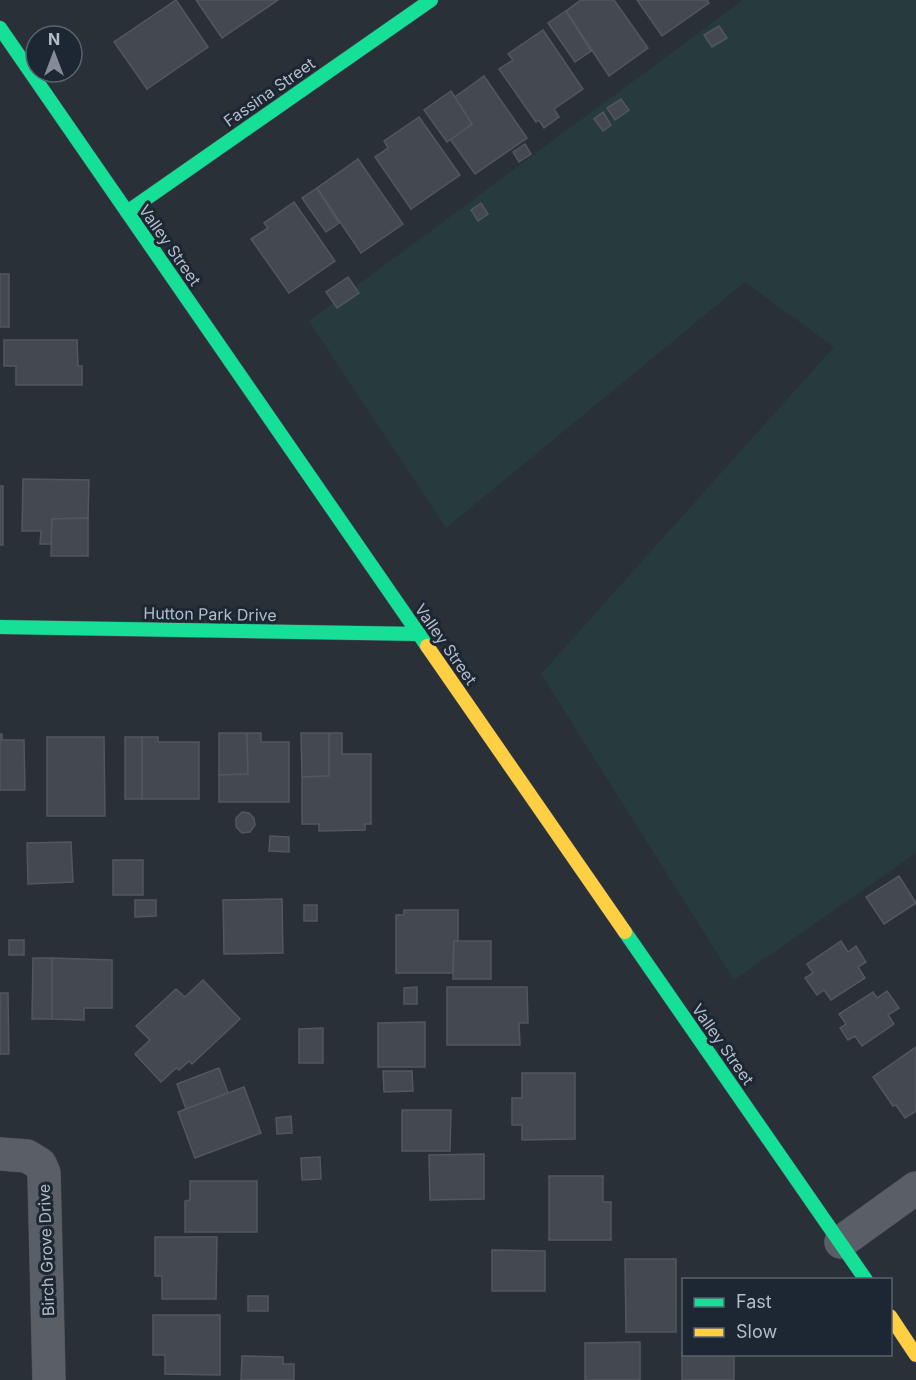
<svg xmlns="http://www.w3.org/2000/svg" width="916" height="1380" font-family="Inter,sans-serif">
<rect width="100%" height="100%" fill="#2a3038"/>
<path fill="#273a3e" d="M743,0H916V853L734,980L541,674L834,347L745,282L446,528L309,321Z"/>
<g fill="#444950" stroke="#52575f" stroke-width="1.5">
<path d="M176,0L208,47L147,89L114,42Z"/>
<path d="M196,0H278L222,38Z"/>
<path d="M581,0H614L648,48L609,76L566,11Z"/>
<path d="M637,0H707L709,3L662,36Z"/>
<path d="M566,11L591,51L575,62L548,23Z"/>
<path d="M719,26L727,38L712,47L704,35Z"/>
<path d="M543,30L583,89L554,109L559,117L544,128L539,120L536,122L499,69L513,60L508,54Z"/>
<path d="M484,76L527,138L475,174L450,139L472,124L455,97Z"/>
<path d="M451,91L472,124L447,142L424,110Z"/>
<path d="M621,99L629,110L615,120L607,108Z"/>
<path d="M603,112L611,125L603,131L594,119Z"/>
<path d="M419,117L460,175L411,209L375,157L388,148L384,141Z"/>
<path d="M525,144L531,154L519,162L513,152Z"/>
<path d="M358,159L403,224L361,253L317,188Z"/>
<path d="M317,188L339,223L326,232L302,198Z"/>
<path d="M294,202L335,261L289,293L251,239L268,228L264,223Z"/>
<path d="M481,203L488,214L478,221L471,210Z"/>
<rect x="0" y="274" width="9" height="53"/>
<path d="M348,277L359,293L337,308L326,292Z"/>
<path d="M4,340H77L78,366H82V385H16V366H4Z"/>
<path d="M23,479L89,480L88,518L52,519L51,544H40L41,531H22Z"/>
<rect x="0" y="486" width="3" height="59"/>
<path d="M88,518V556H51L52,519Z"/>
<path d="M219,733H247L248,774L219,775Z"/>
<path d="M247,733H261V742H289V802H219V775L248,774Z"/>
<path d="M301,733H329V776L302,777Z"/>
<path d="M329,733H342V754H371V824H365V830L319,831V824H302V777L329,776Z"/>
<path d="M0,734H2V740H24L25,790H0Z"/>
<path d="M47,737H104L105,816H47Z"/>
<rect x="125" y="737" width="17" height="62"/>
<path d="M142,737H158V742H199V799H142Z"/>
<path d="M242,812L249,813L254,818L255,825L250,832L242,833L236,827V818Z"/>
<path d="M270,836L289,837V852L269,851Z"/>
<path d="M71,842L73,882L28,884L27,843Z"/>
<rect x="113" y="860" width="30" height="35"/>
<path d="M899,876L916,903L884,924L866,897Z"/>
<path d="M282,899L283,953L224,954L223,900Z"/>
<path d="M135,900H156V916L135,917Z"/>
<rect x="304" y="905" width="13" height="16"/>
<path d="M404,910H458V941H454L453,973H396V915H404Z"/>
<rect x="9" y="940" width="15" height="15"/>
<path d="M454,941H491V979H453Z"/>
<path d="M841,941L848,952L856,946L866,962L858,967L865,978L831,1000L824,990L817,995L805,978L813,973L807,964Z"/>
<path d="M33,958H52V1019H32Z"/>
<path d="M52,958L112,960V1008H84V1020L52,1019Z"/>
<path d="M203,980L240,1019L192,1064L189,1061L179,1070L176,1068L161,1082L135,1054L150,1040L136,1026L176,989L185,997Z"/>
<path d="M417,987V1004H404V988Z"/>
<path d="M447,987H527L528,1023H519L520,1045H447Z"/>
<path d="M887,991L899,1008L888,1015L894,1024L862,1046L855,1036L848,1040L840,1028L846,1024L839,1014L873,992L877,998Z"/>
<path d="M0,993H8L9,1054H0Z"/>
<path d="M425,1022V1067H378V1023Z"/>
<path d="M323,1028V1063H299V1029Z"/>
<path d="M916,1047V1111L905,1118L896,1105L893,1106L873,1077Z"/>
<path d="M219,1068L228,1093L186,1109L177,1084Z"/>
<path d="M383,1071H412L413,1091L384,1092Z"/>
<path d="M522,1073H575V1139L522,1140V1125H512V1098H522Z"/>
<path d="M244,1087L261,1133L195,1158L178,1112Z"/>
<path d="M402,1110H451L450,1151H402Z"/>
<path d="M291,1116L292,1133L277,1134L276,1118Z"/>
<path d="M484,1154V1199L430,1200L429,1155Z"/>
<path d="M320,1157L321,1179L302,1180L301,1158Z"/>
<path d="M549,1176H603V1202H611V1240H549Z"/>
<path d="M190,1181H257V1232H185V1201L190,1200Z"/>
<path d="M155,1237H217L216,1299H162V1276H155Z"/>
<path d="M492,1250L545,1251V1291H492Z"/>
<path d="M625,1259H676V1332H626Z"/>
<rect x="248" y="1296" width="20" height="15"/>
<path d="M153,1315H220V1375L165,1374V1355H153Z"/>
<path d="M640,1342V1380H585V1343Z"/>
<path d="M682,1352H684V1354H734V1380H682Z"/>
<path d="M242,1356L283,1357V1364H294V1380H241Z"/>
</g>
<g fill="none" stroke-linecap="round" stroke-linejoin="round">
<defs>
<g id="street">
<path d="M0,1154L27,1156L40,1164L44,1173L49,1380"/>
<path d="M841,1242L916,1188"/>
</g>
<g id="fast">
<path d="M0,28L427,646"/>
<path d="M127,212L431,0"/>
<path d="M0,627L419,634"/>
<path d="M625,932L866,1280"/>
</g>
<g id="slow">
<path d="M427,646L625,932"/>
<path d="M890,1316L916,1355"/>
</g>
</defs>
<use href="#street" stroke="#484c53" stroke-width="34"/>
<use href="#fast" stroke="#484c53" stroke-width="15"/>
<use href="#slow" stroke="#484c53" stroke-width="15"/>
<use href="#street" stroke="#5a5e66" stroke-width="33"/>
<use href="#fast" stroke="#16e098" stroke-width="14"/>
<use href="#slow" stroke="#ffcf43" stroke-width="14"/>
</g>
<g text-anchor="middle" dominant-baseline="central" stroke-width="6" stroke-linejoin="round" paint-order="stroke">
<g font-size="16" fill="#b4bcc9" stroke="#1d2633">
<text transform="translate(269 92) rotate(-35)">Fassina Street</text>
<text transform="translate(170 245) rotate(55)">Valley Street</text>
<text transform="translate(210 614) rotate(1)">Hutton Park Drive</text>
<text transform="translate(446 644) rotate(55)">Valley Street</text>
<text transform="translate(723 1044) rotate(55)">Valley Street</text>
<text transform="translate(46 1250) rotate(-92)">Birch Grove Drive</text>
</g>
</g>
<rect x="682" y="1278" width="210" height="78" fill="#1d2633" stroke="#59626f" stroke-width="1.5"/>
<rect x="694" y="1298" width="30" height="9" fill="#16e098" stroke="#59626f" stroke-width="1.5"/>
<text x="736" y="1308" font-size="18" fill="#b4bcc9">Fast</text>
<rect x="694" y="1328" width="30" height="9" fill="#ffcf43" stroke="#59626f" stroke-width="1.5"/>
<text x="736" y="1338" font-size="18" fill="#b4bcc9">Slow</text>
<g transform="translate(54 54)"><circle r="28" fill="#1d2633" stroke="#59626f" stroke-width="1.5"/>
<path d="M0-4.5L10 22L0 15L-10 22Z" fill="#848b96"/>
<text y="-9" font-size="16" font-weight="bold" text-anchor="middle" fill="#b4bcc9">N</text>
</g>
</svg>
